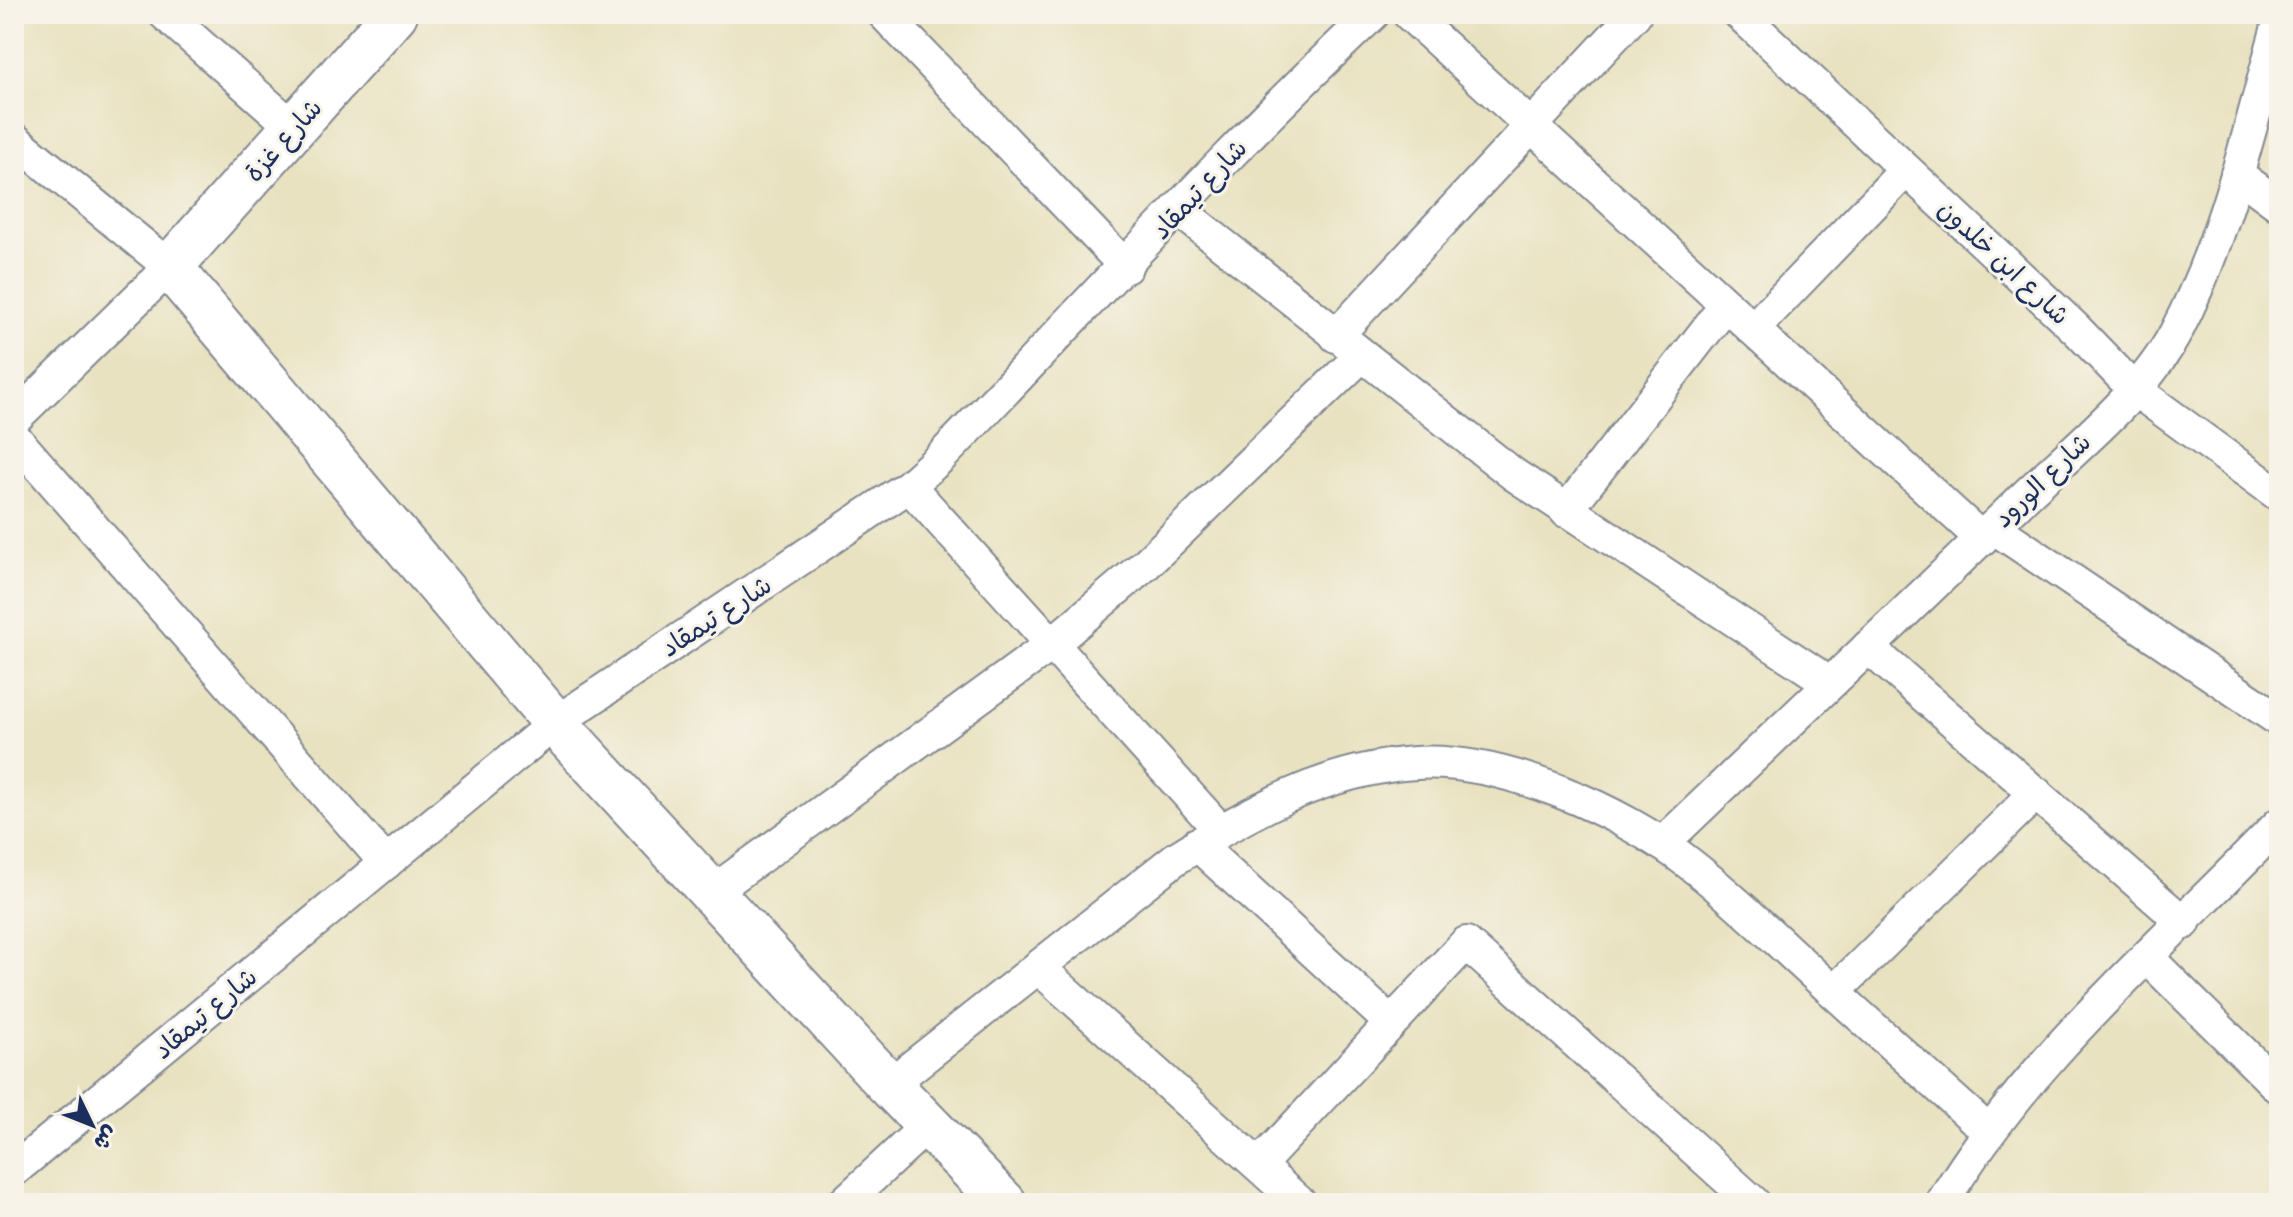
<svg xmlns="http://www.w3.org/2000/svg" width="2293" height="1217" font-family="Sriracha,'Playpen Sans Arabic',sans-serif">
<rect width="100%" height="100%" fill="#f7f3e8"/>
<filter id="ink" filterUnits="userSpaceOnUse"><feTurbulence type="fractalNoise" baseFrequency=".0125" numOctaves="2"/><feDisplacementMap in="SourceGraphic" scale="16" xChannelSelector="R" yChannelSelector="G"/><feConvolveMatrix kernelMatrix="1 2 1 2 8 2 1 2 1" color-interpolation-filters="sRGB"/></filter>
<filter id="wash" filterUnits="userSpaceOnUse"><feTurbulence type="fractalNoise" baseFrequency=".006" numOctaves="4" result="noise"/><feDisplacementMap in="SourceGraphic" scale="32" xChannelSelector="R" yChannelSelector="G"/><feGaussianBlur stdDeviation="1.8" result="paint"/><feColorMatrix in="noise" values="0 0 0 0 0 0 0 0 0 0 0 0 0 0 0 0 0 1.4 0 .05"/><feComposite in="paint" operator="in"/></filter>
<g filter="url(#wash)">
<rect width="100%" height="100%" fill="#e9e2c1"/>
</g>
<g filter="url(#ink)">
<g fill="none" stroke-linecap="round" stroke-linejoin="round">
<defs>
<g id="street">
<path d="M165,14L294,128"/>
<path d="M884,14L1126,267"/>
<path d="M1409,14L1982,539"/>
<path d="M1740,14L2076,329L2134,389L2279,495"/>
<path d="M14,139L170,267L14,419"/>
<path d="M2237,174L2279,205"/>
<path d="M1179,210L1513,474L1830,683"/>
<path d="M1753,329L1906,170"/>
<path d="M1336,336L1635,14"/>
<path d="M14,437L386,863"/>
<path d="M909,486L1220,830"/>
<path d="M1566,511L1726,305"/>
<path d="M1993,527L2279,720"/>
<path d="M1868,647L2184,923"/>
<path d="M1197,844L1391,1023"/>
<path d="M1662,844C1781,730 1902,616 2020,501C2073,449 2141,398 2176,332C2226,236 2250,127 2279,23"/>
<path d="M711,893L1052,644L1146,564L1361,356"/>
<path d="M2148,958L2279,1088"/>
<path d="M1038,967L1300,1203"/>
<path d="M1834,992L2036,793"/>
<path d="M889,1085L1175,859C1248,812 1326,769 1415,763C1501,757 1623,811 1690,864C1734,898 1775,939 1817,977C1874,1028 1931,1080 1988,1131"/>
<path d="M1259,1165L1466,943L1754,1203"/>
<path d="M14,1170L555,723L909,486L940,458C1084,310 1222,155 1373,14"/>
<path d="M844,1203L928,1125"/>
<path d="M1942,1203C2029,1057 2162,946 2279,824"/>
</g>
<path id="secondary" d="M395,14L170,267L555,723L889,1085L1004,1203"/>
</defs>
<use href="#street" stroke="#828890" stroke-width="36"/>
<use href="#secondary" stroke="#828890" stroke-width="48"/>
<use href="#street" stroke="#fff" stroke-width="32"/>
<use href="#secondary" stroke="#fff" stroke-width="44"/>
</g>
</g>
<g text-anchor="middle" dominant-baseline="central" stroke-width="6" stroke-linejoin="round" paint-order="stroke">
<g font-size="26" fill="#1b2f5e" stroke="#f7f3e8">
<text transform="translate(283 140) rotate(-48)">شارع غزة</text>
<text transform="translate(1199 189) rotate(-47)">شارع تيمقاد</text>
<text transform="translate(2004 262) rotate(43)">شارع ابن خلدون</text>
<text transform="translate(2042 480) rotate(-44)">شارع الورود</text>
<text transform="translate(716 616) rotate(-33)">شارع تيمقاد</text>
<text transform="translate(205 1013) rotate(-40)">شارع تيمقاد</text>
</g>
</g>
<rect width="2293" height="1217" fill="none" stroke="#f7f3e8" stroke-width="48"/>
<g transform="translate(92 1125) rotate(133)" stroke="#f7f3e8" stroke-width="6" paint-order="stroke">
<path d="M0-6L14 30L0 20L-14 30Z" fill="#1b2f5e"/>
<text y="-12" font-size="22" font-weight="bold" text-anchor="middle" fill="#1b2f5e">ش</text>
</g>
</svg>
